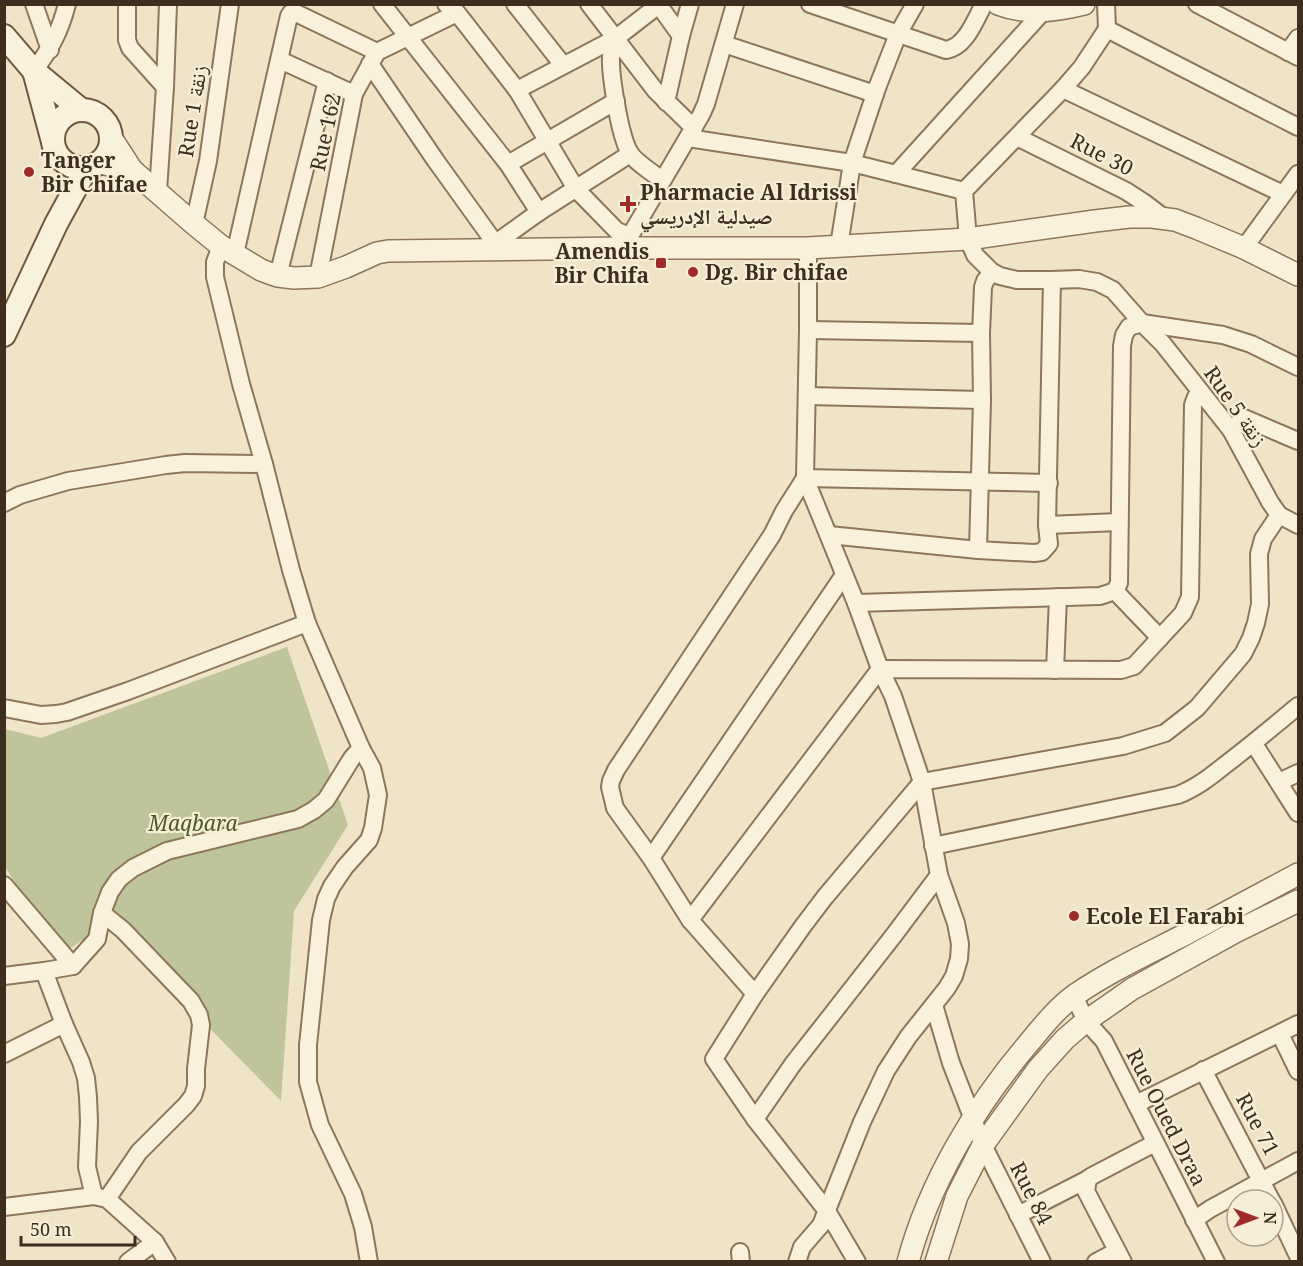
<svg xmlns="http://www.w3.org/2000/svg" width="1303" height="1266" font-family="'Noto Serif','Noto Naskh Arabic',serif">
<rect width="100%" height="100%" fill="#f0e4c8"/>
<path fill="#bfc49a" d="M287,647L348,825L294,911L281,1101L107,924L61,954L5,867V729L41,738Z"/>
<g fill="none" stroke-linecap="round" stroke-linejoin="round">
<defs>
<g id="minor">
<path d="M34,4L50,50"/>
<path d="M127,4V40L130,48L165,87"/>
<path d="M382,4L508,164L539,212"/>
<path d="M446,4L457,13L465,23L517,90L576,189L617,231L630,236"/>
<path d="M515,4L563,65"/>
<path d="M589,4L655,90L694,128"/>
<path d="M658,4L681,36"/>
<path d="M810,4L946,50C966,47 975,20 984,4"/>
<path d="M1197,4L1298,57"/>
<path d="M1107,29L1298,127"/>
<path d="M616,38C614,44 611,51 611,56C610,75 620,138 630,153C635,162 653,173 662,180"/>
<path d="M724,44L875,94"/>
<path d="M1288,52L1298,38"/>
<path d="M280,60L354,94"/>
<path d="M370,64L436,161L495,243"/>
<path d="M34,71C50,49 60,32 67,4"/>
<path d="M1063,89L1283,194"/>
<path d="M517,90L616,38L660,4"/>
<path d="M666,102L681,36L690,4"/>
<path d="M1017,137L1126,191L1146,204L1163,217"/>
<path d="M688,138L852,163L964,191"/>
<path d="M508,164L616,101"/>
<path d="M896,174L1049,5"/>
<path d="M158,191L165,87L168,4"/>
<path d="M194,224L208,161L230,4"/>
<path d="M221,246L215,262V277L241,384L264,464L291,570L307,623L361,748L372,768L378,795L373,828L369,840L345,867L332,886L326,899L321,920L308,1045V1082L320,1125L353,1194L363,1227L369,1262"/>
<path d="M839,246L852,163L877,88L898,34L915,4"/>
<path d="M626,247L630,236L701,115L706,104L735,4"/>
<path d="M1244,248L1298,174"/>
<path d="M486,250L539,212L630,154"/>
<path d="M235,254L289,16L291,13L298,14L377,52"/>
<path d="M278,276L327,81"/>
<path d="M318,277L354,94L377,52L457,13"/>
<path d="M808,330L981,333"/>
<path d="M807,396L982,400"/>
<path d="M1231,430L1244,418L1298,441"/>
<path d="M4,503L20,495L68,481L166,465L185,463L264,464"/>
<path d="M1279,515L1298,525"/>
<path d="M1047,525L1119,522"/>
<path d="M829,535L978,550L1034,553L1042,552L1049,544L1047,525L1052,280"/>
<path d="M978,550L982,400L981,333L983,287L985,281L992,272"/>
<path d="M1115,591L1160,638"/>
<path d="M856,603L1100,596L1115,591L1119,583L1122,346L1124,335L1129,327L1142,323L1223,335L1251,344L1298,367"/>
<path d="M1055,670L1058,597"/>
<path d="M4,708L41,715L56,714L67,712L128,691L307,623"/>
<path d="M1254,744L1298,813"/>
<path d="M1279,782L1298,773"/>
<path d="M933,846L1178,795C1196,788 1210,777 1225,765C1250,746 1274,726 1298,706"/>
<path d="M651,858L844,575"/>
<path d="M4,885L73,966"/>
<path d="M102,913L123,930L191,1001L199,1015L201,1025L196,1069V1086L193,1096L186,1105L139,1152L107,1199"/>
<path d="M690,920L880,669L1121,670L1134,666L1183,613L1190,597L1193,405L1196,397L1200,391"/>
<path d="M44,971L64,1024L81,1062L86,1078L88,1097L89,1121L87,1167L94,1196"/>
<path d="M4,976L44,971L73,966L97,939L102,913L110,892L119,879L133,868L167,851L298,819L314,810L326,800L352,758L361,748"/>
<path d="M755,994L690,920L651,858L615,808L610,787L611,781L616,770L772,535L784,511L805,478L1049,483"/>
<path d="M1074,996L1086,1021L1104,1041L1216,1262"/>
<path d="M934,1005L951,1063L983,1145L1042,1262"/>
<path d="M1280,1034L1298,1071"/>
<path d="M4,1054L64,1024"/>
<path d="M1203,1070L1271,1200"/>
<path d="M1136,1104L1298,1024"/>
<path d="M755,1119L793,1064L894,935L939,875"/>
<path d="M1273,1203L1298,1256"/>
<path d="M4,1207L94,1196L107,1199L116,1207L155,1242L167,1262"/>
<path d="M1018,1215L1088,1179"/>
<path d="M1194,1220L1210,1209L1298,1161"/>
<path d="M740,1252L741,1262"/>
<path d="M128,1262L155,1242"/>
<path d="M797,1262L802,1247L821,1225L862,1122L886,1071L908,1037L947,988L954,976L959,959L960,944L956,923L939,875L922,782L893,696L880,669L856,603L805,478L808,330V248"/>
<path d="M857,1262L827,1211L755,1119L714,1059L755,994L803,926L825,897L922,782L1123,746L1165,733L1197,708L1243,654L1251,638L1256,623L1260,604L1259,554L1263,539L1279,515L1270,502L1231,430L1163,344L1142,323L1113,290L1097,282L1079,279L1052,280H1017L1000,276L992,272L975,255L968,239L964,191L1063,89L1082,67L1107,29L1106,4"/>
<path d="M1096,1262L1117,1251"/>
<path d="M1123,1262L1086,1191L1088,1179L1092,1176L1155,1143"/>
</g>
<g id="tertiary">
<path d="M998,4C1026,15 1055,11 1084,4"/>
<path d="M112,139L132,170L194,224L221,246L261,270L269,273L278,276L294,278L318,277L346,267L377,253L388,251L626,248H808L968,239L1095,221L1129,217H1152L1175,220L1196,228L1244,248L1298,275"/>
<path d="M100,163L132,170"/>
<path d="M908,1262C929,1183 976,1105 1028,1044C1042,1027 1057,1008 1075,995C1110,971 1149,953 1186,934C1224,914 1261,894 1298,874"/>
<path d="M936,1262L957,1196L983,1145L1038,1069L1065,1039L1086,1021L1132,989L1235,932L1298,901"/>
</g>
<g id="secondary">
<path d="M4,36L34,71L80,109"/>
<path d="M34,71L53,142"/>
<circle cx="82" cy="139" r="29"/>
<path d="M4,335L56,224L86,169"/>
</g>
</defs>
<use href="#minor" stroke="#8d765c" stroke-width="20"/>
<use href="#tertiary" stroke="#8d765c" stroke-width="24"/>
<use href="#secondary" stroke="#6f573f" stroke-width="26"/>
<use href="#minor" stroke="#faf1dc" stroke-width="16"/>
<use href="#tertiary" stroke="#faf1dc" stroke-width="21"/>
<use href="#secondary" stroke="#faf1dc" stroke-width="22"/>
</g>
<g fill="#9e2a2b" stroke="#f7eed8" stroke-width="2">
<circle cx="29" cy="172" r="6"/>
<path d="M625 195h6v6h6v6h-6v6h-6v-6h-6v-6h6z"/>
<rect x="655" y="257" width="12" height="12" rx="3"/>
<circle cx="693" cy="272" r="6"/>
<circle cx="1074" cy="916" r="6"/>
</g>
<g text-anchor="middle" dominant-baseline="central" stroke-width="4.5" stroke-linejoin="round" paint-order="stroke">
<g font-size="21" fill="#3d2e20" stroke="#f7eed8">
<text transform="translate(192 111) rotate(-81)">Rue 1 زنقة</text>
<text transform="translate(325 132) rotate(-78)">Rue 162</text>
<text transform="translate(1102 154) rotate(27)">Rue 30</text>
<text transform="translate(1236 406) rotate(55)">Rue 5 زنقة</text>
<text transform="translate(1167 1117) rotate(63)">Rue Oued Draa</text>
<text transform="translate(1258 1124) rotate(62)">Rue 71</text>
<text transform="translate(1032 1193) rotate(63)">Rue 84</text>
</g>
<g font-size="21" font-weight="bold" fill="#3d2e20" stroke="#f7eed8" text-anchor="start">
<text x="41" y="160">Tanger<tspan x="41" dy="24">Bir Chifae</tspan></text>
<text x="640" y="192">Pharmacie Al Idrissi<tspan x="640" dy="24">صيدلية الإدريسي</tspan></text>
<text x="649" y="251" text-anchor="end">Amendis<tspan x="649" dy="24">Bir Chifa</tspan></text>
<text x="705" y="272">Dg. Bir chifae</text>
<text x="1086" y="916">Ecole El Farabi</text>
</g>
<g font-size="21" font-style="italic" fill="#4d5a26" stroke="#f7eed8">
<text x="193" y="823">Maqbara</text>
</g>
</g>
<rect width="1303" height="1266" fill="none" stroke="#3d2e20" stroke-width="12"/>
<g transform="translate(1255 1218) rotate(90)"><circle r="28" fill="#f7eed8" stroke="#ada18e" stroke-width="1.5"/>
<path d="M0-4.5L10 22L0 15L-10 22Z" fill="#9e2a2b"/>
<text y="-9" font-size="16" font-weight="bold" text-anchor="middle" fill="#3d2e20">N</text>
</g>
<path d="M21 1236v9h114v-9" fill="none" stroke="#3d2e20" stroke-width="3"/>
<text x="30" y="1236" font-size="18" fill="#3d2e20" stroke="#f7eed8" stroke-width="4.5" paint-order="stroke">50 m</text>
</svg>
